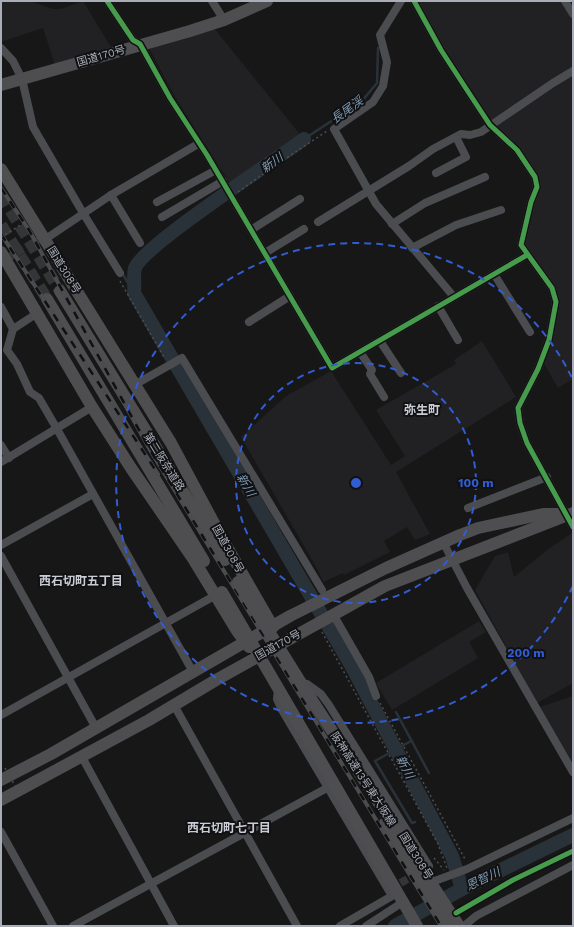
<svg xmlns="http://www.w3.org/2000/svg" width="574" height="927" font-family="'Work Sans','Noto Sans JP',sans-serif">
<rect width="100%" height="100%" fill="#171717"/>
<g fill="#212123">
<path d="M1,1H30L53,9H61L83,1L112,49L55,65L43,28L1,42Z"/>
<path d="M418,1H563L573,16V379L558,388L542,360L556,302L521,245L535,177L490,125L415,3Z"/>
<path d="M214,28L303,138L231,185L174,95L150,50L151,48Z"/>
<path d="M482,341L516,397L396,472L430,534L415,540L407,527L384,541L390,552L344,575L343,573L323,582L319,572L241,437L286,396L331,371L391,465L405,456L376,410L456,364L454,360Z"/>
<path d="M572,533L573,683L537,703L475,590L495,556L508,552L514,577L547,550Z"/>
<path d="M479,621L486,632L469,642L478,658L392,710L376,683Z"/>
<path d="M573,696V764L540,707Z"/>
</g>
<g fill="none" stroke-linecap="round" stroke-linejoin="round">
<g stroke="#2a3239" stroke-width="2.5">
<path d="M304,139L362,101L377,83L378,48"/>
<path d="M122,273L134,293"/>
<path d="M396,712L429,773"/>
<path d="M411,741L375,761L412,823L415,822"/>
<path d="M426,816L430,814"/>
</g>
<g stroke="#2a3239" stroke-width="14">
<path d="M304,139C277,159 143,246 135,268C133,275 135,286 134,293L351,665L452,856L462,889"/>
<path d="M395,926L462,889L573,835"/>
</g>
<g stroke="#343537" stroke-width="8" stroke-dasharray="8 4" stroke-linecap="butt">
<path d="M6,259L43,237"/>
<path d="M390,889L420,872"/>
</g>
<g stroke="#343537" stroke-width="12" stroke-dasharray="12 6" stroke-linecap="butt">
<path d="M1,195L60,291"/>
<path d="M1,225L47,299"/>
</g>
<g stroke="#4d4e52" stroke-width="1.5" stroke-dasharray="2 3" stroke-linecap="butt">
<path d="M238,192L273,167L327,131"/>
<path d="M120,281L165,359"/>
<path d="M322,632L438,844L447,868"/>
<path d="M380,703L466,861"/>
<path d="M434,858L444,870"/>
</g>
<g stroke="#4b4c50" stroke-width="8">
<path d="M107,1L133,40L140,44L170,98L207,155L332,368L527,255"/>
<path d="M212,1L224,20"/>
<path d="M401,1L380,35L387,62L383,86L373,102L334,129L376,204L454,297"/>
<path d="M414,1L441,50L467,90L490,125L517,150L535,177L537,187L531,202L521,245L552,288L556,302L549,340L538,369L518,408L520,423L527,443L573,527"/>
<path d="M565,1L573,14"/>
<path d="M1,48L13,61L22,79L33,127L83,213L120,273"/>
<path d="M436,173L466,157L456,137"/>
<path d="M111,195L140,243"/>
<path d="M157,202L216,170"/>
<path d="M162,217L223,181"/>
<path d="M318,222L409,166L433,149L461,134L470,135L481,132L553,83L573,71"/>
<path d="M392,224L425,203L485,177"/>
<path d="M251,230L300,199"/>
<path d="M44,240L111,195L198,144"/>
<path d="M412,248L456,225L501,210"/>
<path d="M265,253L304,229"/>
<path d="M494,274L530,332"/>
<path d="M438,306L458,340"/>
<path d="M1,307L13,329"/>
<path d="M36,314L13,329L7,350L17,364L30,392L39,398L57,429L193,672"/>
<path d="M249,322L290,296"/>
<path d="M380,341L401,373"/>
<path d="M360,352L372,370L370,374L384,397"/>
<path d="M136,384L182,358L322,590"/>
<path d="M1,445L9,458"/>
<path d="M1,462L92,407"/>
<path d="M468,508L547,477"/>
<path d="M443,542L467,588L573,772"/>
<path d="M1,545L93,494"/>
<path d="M1,556L96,728"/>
<path d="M333,614L369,677L376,696"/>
<path d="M307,684L321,694L329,705L429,866L427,867"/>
<path d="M278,690L277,699L282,710L392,896L340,926"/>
<path d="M174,705L297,926"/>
<path d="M1,715L216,595"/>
<path d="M82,757L174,926"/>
<path d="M1,832L53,926"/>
<path d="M432,882L467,869L573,818"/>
<path d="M73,926L327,788"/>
<path d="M366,926L403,902"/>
<path d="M464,926L476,916L573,865"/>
</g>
<g stroke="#4e4e51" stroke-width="12">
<path d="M1,85L190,31L224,20L267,1"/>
<path d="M1,169L171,443L223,540L273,627"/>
<path d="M1,252L92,407L131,468L192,557L237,631L249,647"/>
<path d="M60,291L225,560"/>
<path d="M47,299L204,561"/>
<path d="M1,780L51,754L290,616L386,568L460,535L478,528L543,514H561"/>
<path d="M1,800L149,720L216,680L385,586L573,513"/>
<path d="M385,823L449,926"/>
</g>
<defs>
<g id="rail">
<path d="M1,188L29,230L150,450L441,926"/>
<path d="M1,234L158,474"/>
</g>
</defs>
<use href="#rail" stroke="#4b4c4f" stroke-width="4"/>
<use href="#rail" stroke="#111113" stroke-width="2.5" stroke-dasharray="8" stroke-linecap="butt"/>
<g stroke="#4d4e52" stroke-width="1.5" stroke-dasharray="2 3" stroke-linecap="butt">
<path d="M1,237L35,216"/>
<path d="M5,768L22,798"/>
</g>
<g stroke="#4e4e51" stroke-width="12">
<path d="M238,582L306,691L459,926"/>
<path d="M222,592L417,926"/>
</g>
<defs>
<g id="cycleway">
<path d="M107,1L133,40L140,44L170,98L207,155L332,368L527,255"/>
<path d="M414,1L441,50L467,90L490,125L517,150L535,177L537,187L531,202L521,245L552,288L556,302L549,340L538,369L518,408L520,423L527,443L573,527"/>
<path d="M456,913L513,880L573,851"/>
</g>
</defs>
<use href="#cycleway" stroke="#111113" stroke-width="8"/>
<use href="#cycleway" stroke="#469c4c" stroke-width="5"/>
</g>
<g fill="none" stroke="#325cd3" stroke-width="2" stroke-dasharray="7 5">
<circle cx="356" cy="483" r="120"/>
<path d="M573 586A240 240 0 1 1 573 380"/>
</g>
<g text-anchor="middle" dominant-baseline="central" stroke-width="4" stroke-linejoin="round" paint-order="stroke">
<g font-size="11" fill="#a8adb8" stroke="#111113">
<text transform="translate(101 56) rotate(-16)">国道170号</text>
<text transform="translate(64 270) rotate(58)">国道308号</text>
<text transform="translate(164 462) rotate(58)">第二阪奈道路</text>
<text transform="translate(228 549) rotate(61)">国道308号</text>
<text transform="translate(278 645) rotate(-29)">国道170号</text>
<text transform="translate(363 779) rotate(57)">阪神高速13号東大阪線</text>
<text transform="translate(416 856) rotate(58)">国道308号</text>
</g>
<g font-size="12" font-style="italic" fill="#7f9bb3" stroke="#111113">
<text transform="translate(347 110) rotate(-36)">長尾渓</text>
<text transform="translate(272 163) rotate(-36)">新川</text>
<text transform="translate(246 485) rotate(60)">新川</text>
<text transform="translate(405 767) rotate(62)">新川</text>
<text transform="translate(483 879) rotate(-26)">恩智川</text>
</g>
<g font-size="12" font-weight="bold" fill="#c9ccd4" stroke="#111113">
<text x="422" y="410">弥生町</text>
<text x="81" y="581">西石切町五丁目</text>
<text x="229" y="828">西石切町七丁目</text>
</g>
</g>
<circle cx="356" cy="483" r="6" fill="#325cd3" stroke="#111113" stroke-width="2"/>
<g font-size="12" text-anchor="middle" font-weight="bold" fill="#325cd3" stroke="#111113" stroke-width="4" stroke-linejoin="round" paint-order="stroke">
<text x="476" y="487">100 m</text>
<text x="526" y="657">200 m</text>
</g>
<rect width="574" height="927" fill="none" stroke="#a8adb8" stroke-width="4"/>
</svg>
